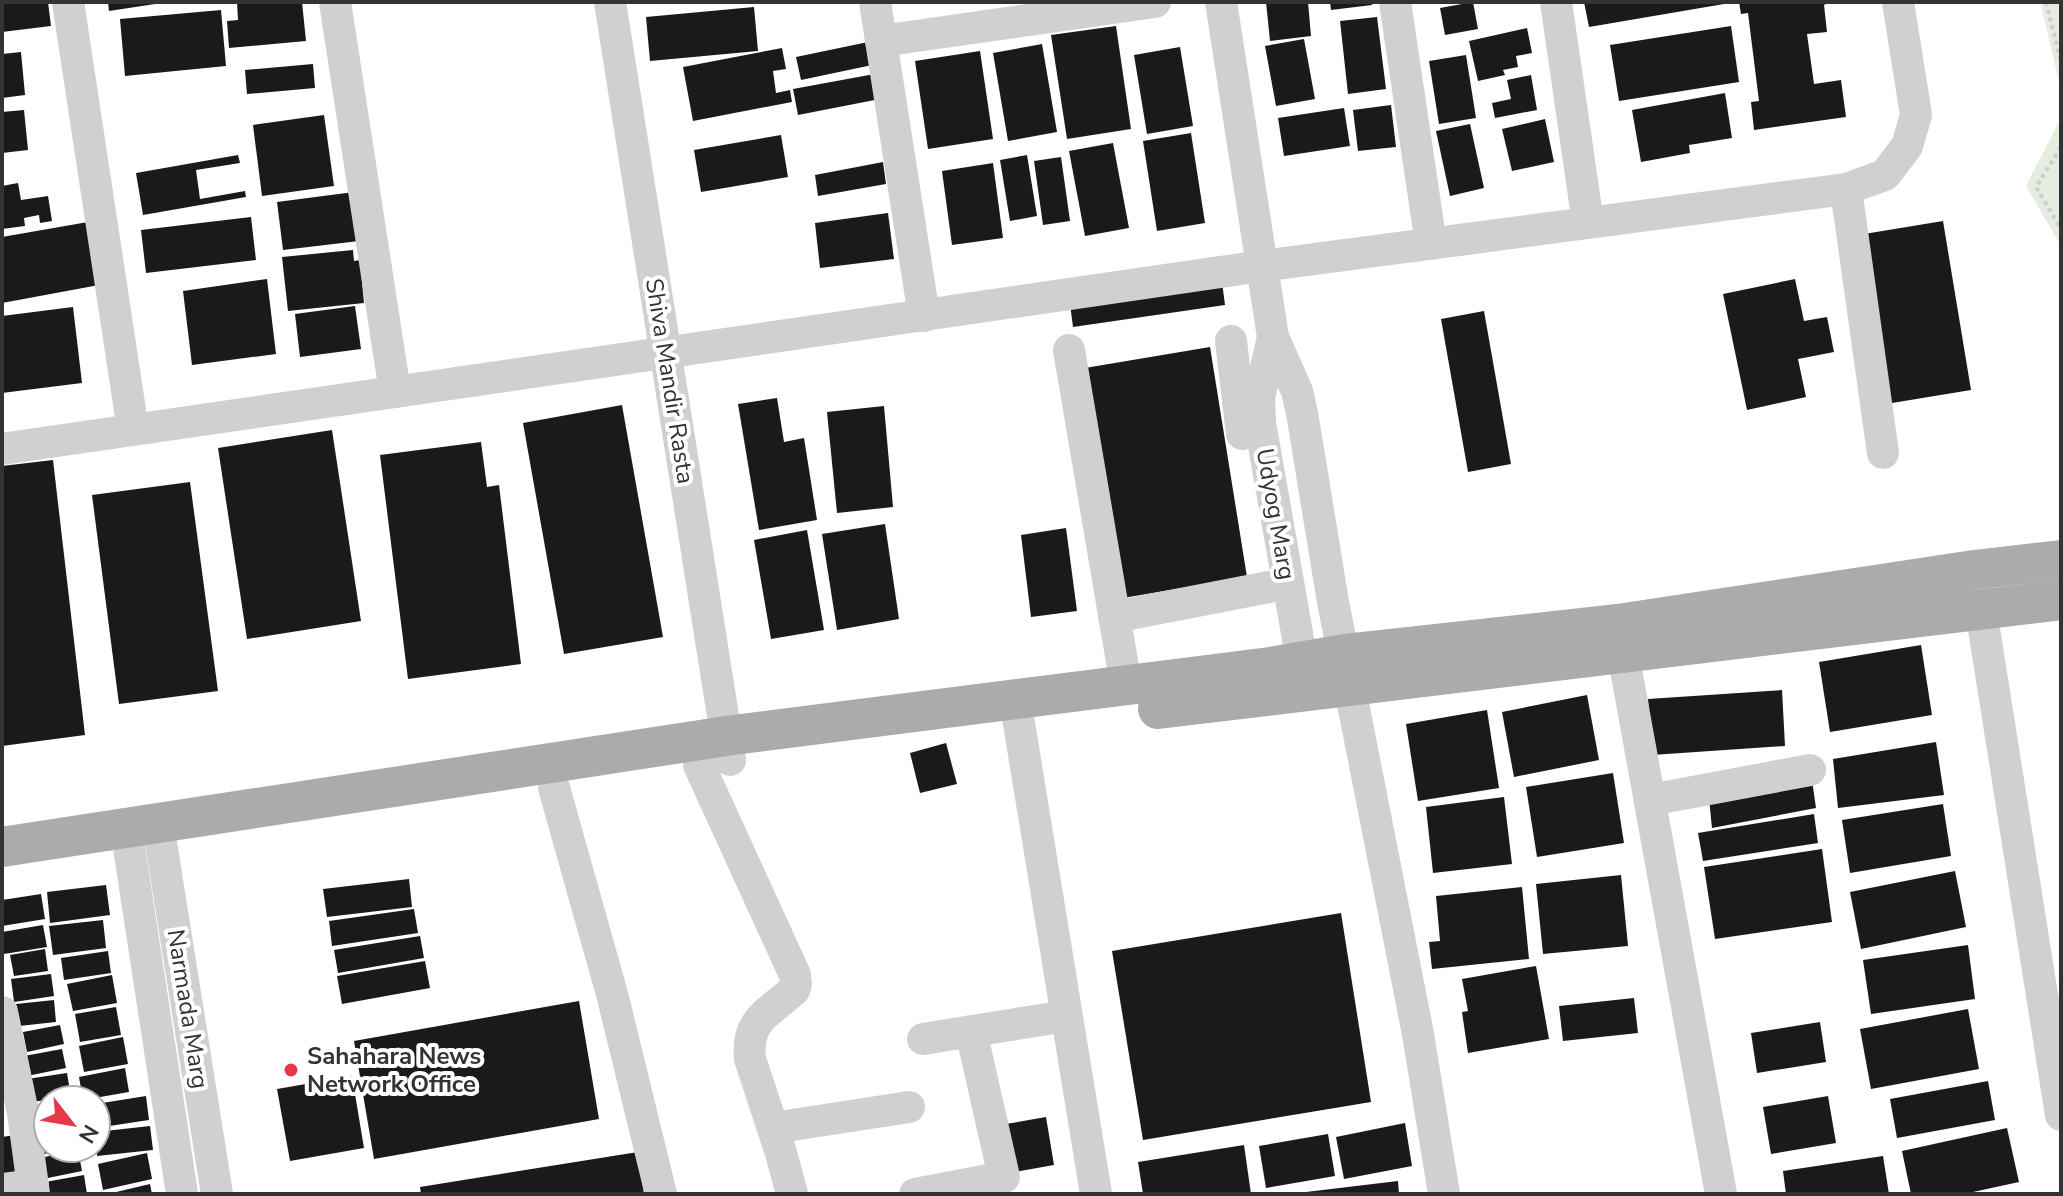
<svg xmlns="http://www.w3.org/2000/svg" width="2063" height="1196" font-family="'Nunito Sans',sans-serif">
<rect width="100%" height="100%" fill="#fff"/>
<g fill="#e6ecdf">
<path d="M2040,2H2061V89Z"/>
<path d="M2061,118V246L2026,186Z"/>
</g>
<g fill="#1a1a1a">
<path d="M2,2H48L51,26L2,32Z"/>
<path d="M108,2H155V4L109,11Z"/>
<path d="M237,2H302L306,41L229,48L227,21L238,20Z"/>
<path d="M1266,2H1308L1311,36L1270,41Z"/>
<path d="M1330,2H1372V5L1331,10Z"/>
<path d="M1473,2L1478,29L1445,35L1440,8Z"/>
<path d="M1584,2H1724V4L1589,27Z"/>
<path d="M1739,2H1829L1824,5L1827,32L1807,34L1814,84L1841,80L1846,117L1754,130L1751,102L1759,101L1748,13L1741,14Z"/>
<path d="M754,7L758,51L650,61L646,17Z"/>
<path d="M221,10L226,66L125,76L120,19Z"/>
<path d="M1377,17L1386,89L1348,94L1340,21Z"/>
<path d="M1116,26L1131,129L1067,139L1051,35Z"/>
<path d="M1731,26L1739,82L1619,101L1610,45Z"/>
<path d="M1527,28L1532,53L1516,56L1518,67L1503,70L1505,75L1478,81L1469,41Z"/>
<path d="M1304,39L1315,99L1276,106L1265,46Z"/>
<path d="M873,41L877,64L801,80L796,57Z"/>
<path d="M1042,44L1057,132L1008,141L993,53Z"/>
<path d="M1180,47L1193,126L1147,134L1134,55Z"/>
<path d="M782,48L786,69L773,71L776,93L790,90L792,102L693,121L683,67Z"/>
<path d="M980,51L993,139L928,149L915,61Z"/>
<path d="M21,52L25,95L2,98V54Z"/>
<path d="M1466,55L1476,118L1439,124L1429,61Z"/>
<path d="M313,64L315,88L247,94L245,70Z"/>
<path d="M880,73L885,98L798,115L793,89Z"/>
<path d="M1531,75L1537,110L1495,118L1492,103L1511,99L1507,80Z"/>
<path d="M1725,93L1732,138L1689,145L1690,153L1641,162L1632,110Z"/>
<path d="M1391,105L1396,147L1358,151L1353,110Z"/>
<path d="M1344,108L1350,146L1284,156L1278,118Z"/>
<path d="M24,110L28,150L2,153V112Z"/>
<path d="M324,115L334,186L262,196L253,125Z"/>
<path d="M1545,119L1554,162L1512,171L1502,129Z"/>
<path d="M1470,124L1484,188L1450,196L1436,131Z"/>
<path d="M1191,133L1205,223L1157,231L1143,141Z"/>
<path d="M781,135L788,177L701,192L694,150Z"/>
<path d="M1113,143L1129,228L1085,236L1069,151Z"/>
<path d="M238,155L240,163L196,170L200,199L245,191L246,197L143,215L136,173Z"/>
<path d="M1027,155L1037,216L1010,221L1000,160Z"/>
<path d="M1061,157L1070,221L1043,225L1034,161Z"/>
<path d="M883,162L886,184L818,196L815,175Z"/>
<path d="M993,163L1003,238L952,245L942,171Z"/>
<path d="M18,183L21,200L48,196L52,221L40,223L39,215L24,218L25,226L2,229V186Z"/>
<path d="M354,192L359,241L283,250L277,202Z"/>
<path d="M888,213L894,259L820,268L815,223Z"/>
<path d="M251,217L256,260L146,273L141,230Z"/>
<path d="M1943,221L1971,390L1886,404L1858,235Z"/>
<path d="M88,222L99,285L2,303V237Z"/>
<path d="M353,250L354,261L360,260L364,303L288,311L282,257Z"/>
<path d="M267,279L276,354L192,365L183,291Z"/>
<path d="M1795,279L1804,321L1827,317L1834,352L1798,359L1806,397L1747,410L1723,294Z"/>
<path d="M1222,282L1225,305L1073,327L1070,304Z"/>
<path d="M355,306L361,349L300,357L295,314Z"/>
<path d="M73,307L82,383L2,393V316Z"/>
<path d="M1484,311L1511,464L1468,472L1441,319Z"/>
<path d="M1210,347L1247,577L1117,599L1079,369Z"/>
<path d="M777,398L784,442L804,438L817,520L759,530L738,404Z"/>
<path d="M622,405L663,637L564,654L523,423Z"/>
<path d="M884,406L893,507L837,513L827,412Z"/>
<path d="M332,430L361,621L247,639L218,448Z"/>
<path d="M481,442L487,487L499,485L521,664L408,679L380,455Z"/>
<path d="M53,460L85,735L2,746V466Z"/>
<path d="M190,482L218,691L119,704L92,495Z"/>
<path d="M885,524L899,619L837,630L822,534Z"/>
<path d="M1066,528L1077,611L1031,617L1021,535Z"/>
<path d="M807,530L824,630L771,639L754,540Z"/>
<path d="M1921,645L1932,715L1830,732L1819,662Z"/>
<path d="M1782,690L1785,746L1652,755L1648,699Z"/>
<path d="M1587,695L1599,760L1514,777L1502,712Z"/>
<path d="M1487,710L1499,788L1418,801L1406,724Z"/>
<path d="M1936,742L1944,795L1838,808L1833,759Z"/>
<path d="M946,743L957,784L920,793L910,753Z"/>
<path d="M1613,773L1624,843L1537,857L1526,787Z"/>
<path d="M1812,780L1816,808L1712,828L1709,799Z"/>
<path d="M1504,797L1512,864L1433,873L1426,807Z"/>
<path d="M1943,804L1951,856L1850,873L1842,820Z"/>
<path d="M1814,814L1818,843L1703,861L1698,833Z"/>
<path d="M1822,849L1832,922L1715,939L1704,867Z"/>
<path d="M1955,871L1966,927L1861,949L1850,892Z"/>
<path d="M1621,875L1628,946L1543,954L1536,884Z"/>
<path d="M409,879L412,907L327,917L323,889Z"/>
<path d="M106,885L110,915L50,923L47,892Z"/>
<path d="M1522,887L1529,959L1432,969L1429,942L1440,941L1436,896Z"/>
<path d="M41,894L45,919L2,926V900Z"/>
<path d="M414,909L418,933L332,946L329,921Z"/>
<path d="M1341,913L1371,1102L1143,1140L1112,951Z"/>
<path d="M103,920L106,948L53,955L49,926Z"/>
<path d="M43,925L47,947L4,954L2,932Z"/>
<path d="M420,936L424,958L338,973L334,950Z"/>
<path d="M1968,945L1975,999L1871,1014L1863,960Z"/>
<path d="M45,949L48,971L14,976L10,955Z"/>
<path d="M108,951L111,973L64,980L61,958Z"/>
<path d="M425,961L430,988L342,1004L337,976Z"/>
<path d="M1536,966L1549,1039L1468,1053L1462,1012L1468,1011L1462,979Z"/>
<path d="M51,974L54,996L14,1002L11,979Z"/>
<path d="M112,975L117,1003L73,1011L67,984Z"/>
<path d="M1634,998L1638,1033L1563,1041L1559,1006Z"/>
<path d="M54,1000L56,1022L19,1026L16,1004Z"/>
<path d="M579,1001L599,1119L374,1159L354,1041Z"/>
<path d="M116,1007L121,1035L80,1042L75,1014Z"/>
<path d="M1968,1009L1979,1069L1871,1089L1860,1029Z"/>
<path d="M1820,1022L1826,1062L1757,1073L1751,1033Z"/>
<path d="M60,1025L64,1044L27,1052L23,1032Z"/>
<path d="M123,1037L128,1064L84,1072L79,1046Z"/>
<path d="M62,1049L66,1068L27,1076L24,1056Z"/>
<path d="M125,1068L129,1092L83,1100L79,1077Z"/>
<path d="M67,1073L71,1097L31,1102L27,1079Z"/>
<path d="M352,1076L364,1148L290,1161L277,1089Z"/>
<path d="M1988,1081L1995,1120L1897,1138L1890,1099Z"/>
<path d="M146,1096L149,1120L96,1128V1104Z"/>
<path d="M1828,1096L1836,1143L1771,1154L1763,1107Z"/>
<path d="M48,1103V1127L29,1129L26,1107Z"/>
<path d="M1046,1117L1054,1165L1015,1172L1006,1124Z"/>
<path d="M1405,1123L1412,1166L1344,1179L1336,1137Z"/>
<path d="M150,1126L153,1150L97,1156L96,1132Z"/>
<path d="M2007,1128L2019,1182L1964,1194H1911L1902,1151Z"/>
<path d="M48,1131V1148L69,1150L38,1155L34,1133Z"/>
<path d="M22,1134L29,1180L2,1183V1137Z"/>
<path d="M1328,1134L1335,1176L1266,1188L1259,1146Z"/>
<path d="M1244,1145L1251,1194H1143L1138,1162Z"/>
<path d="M78,1150L82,1171L38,1180L35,1159Z"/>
<path d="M638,1152L644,1194H421L420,1187Z"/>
<path d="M147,1153L152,1179L103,1190L98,1164Z"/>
<path d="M1883,1156L1889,1194H1786L1783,1171Z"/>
<path d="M84,1175L87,1194H47L45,1182Z"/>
<path d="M1398,1181L1399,1194H1306V1192Z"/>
<path d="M150,1184L152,1194H112V1193Z"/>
</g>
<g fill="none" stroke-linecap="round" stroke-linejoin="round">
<g stroke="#cdcdcd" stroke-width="4" stroke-dasharray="4 4" stroke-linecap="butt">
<path d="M2046,2L2061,62"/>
<path d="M2061,147L2036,187L2061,229"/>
</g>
<g stroke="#d0d0d0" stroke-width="32">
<path d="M68,2L133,430"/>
<path d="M335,2L395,392"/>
<path d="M610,2L730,760"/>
<path d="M875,2L924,316"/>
<path d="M1221,2L1273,337L1297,391L1302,413L1333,602L1418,1034L1444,1194"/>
<path d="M1395,2L1431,244"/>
<path d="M1556,2L1588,223"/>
<path d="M881,41L1155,2"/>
<path d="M1846,189L1883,453"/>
<path d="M1273,337L1259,398L1260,423L1306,684"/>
<path d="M1231,341L1242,434"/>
<path d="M1069,350L1126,685"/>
<path d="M2,449L1262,266L1846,189L1885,175L1907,146L1916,115L1898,2"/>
<path d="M1977,585L2061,1115"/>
<path d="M1114,617L1269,587"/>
<path d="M1619,631L1721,1194"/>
<path d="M1015,699L1096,1194"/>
<path d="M699,765L795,975L796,984L794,990C769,1013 746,1019 750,1059L781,1153L792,1194"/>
<path d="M554,788L612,994L661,1194"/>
<path d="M1650,800L1810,770"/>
<path d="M158,824L217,1194"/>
<path d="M126,828L182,1194"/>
<path d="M2,1012L23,1113L34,1194"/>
<path d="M923,1039L1066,1016"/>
<path d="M773,1128L909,1107"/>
<path d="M2,1189L33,1185"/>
<path d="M915,1194L1004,1177L971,1031"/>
</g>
<g stroke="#ababab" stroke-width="40">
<path d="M1158,709L2061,600"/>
<path d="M2,847L733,735L1270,667L1345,654L1618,624L1974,570L2061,560"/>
</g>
</g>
<circle fill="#e63946" stroke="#fff" stroke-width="3" cx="291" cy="1070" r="8"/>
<g text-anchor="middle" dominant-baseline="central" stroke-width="8" stroke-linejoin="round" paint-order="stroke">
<g font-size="24" fill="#333" stroke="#fff">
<text transform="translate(670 381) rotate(81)">Shiva Mandir Rasta</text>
<text transform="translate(1276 514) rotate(80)">Udyog Marg</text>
<text transform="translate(188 1009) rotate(81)">Narmada Marg</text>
</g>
<g font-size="24" font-weight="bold" fill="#333" stroke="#fff" text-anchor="start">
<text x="307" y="1056">Sahahara News<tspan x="307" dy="28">Network Office</tspan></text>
</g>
</g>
<rect width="2063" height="1196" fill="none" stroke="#333333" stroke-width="8"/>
<g transform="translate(72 1124) rotate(121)"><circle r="38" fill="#ffffff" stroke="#adadad" stroke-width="2"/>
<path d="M0-6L14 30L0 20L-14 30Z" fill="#e63946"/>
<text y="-12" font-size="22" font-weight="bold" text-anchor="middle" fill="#333333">N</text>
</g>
</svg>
